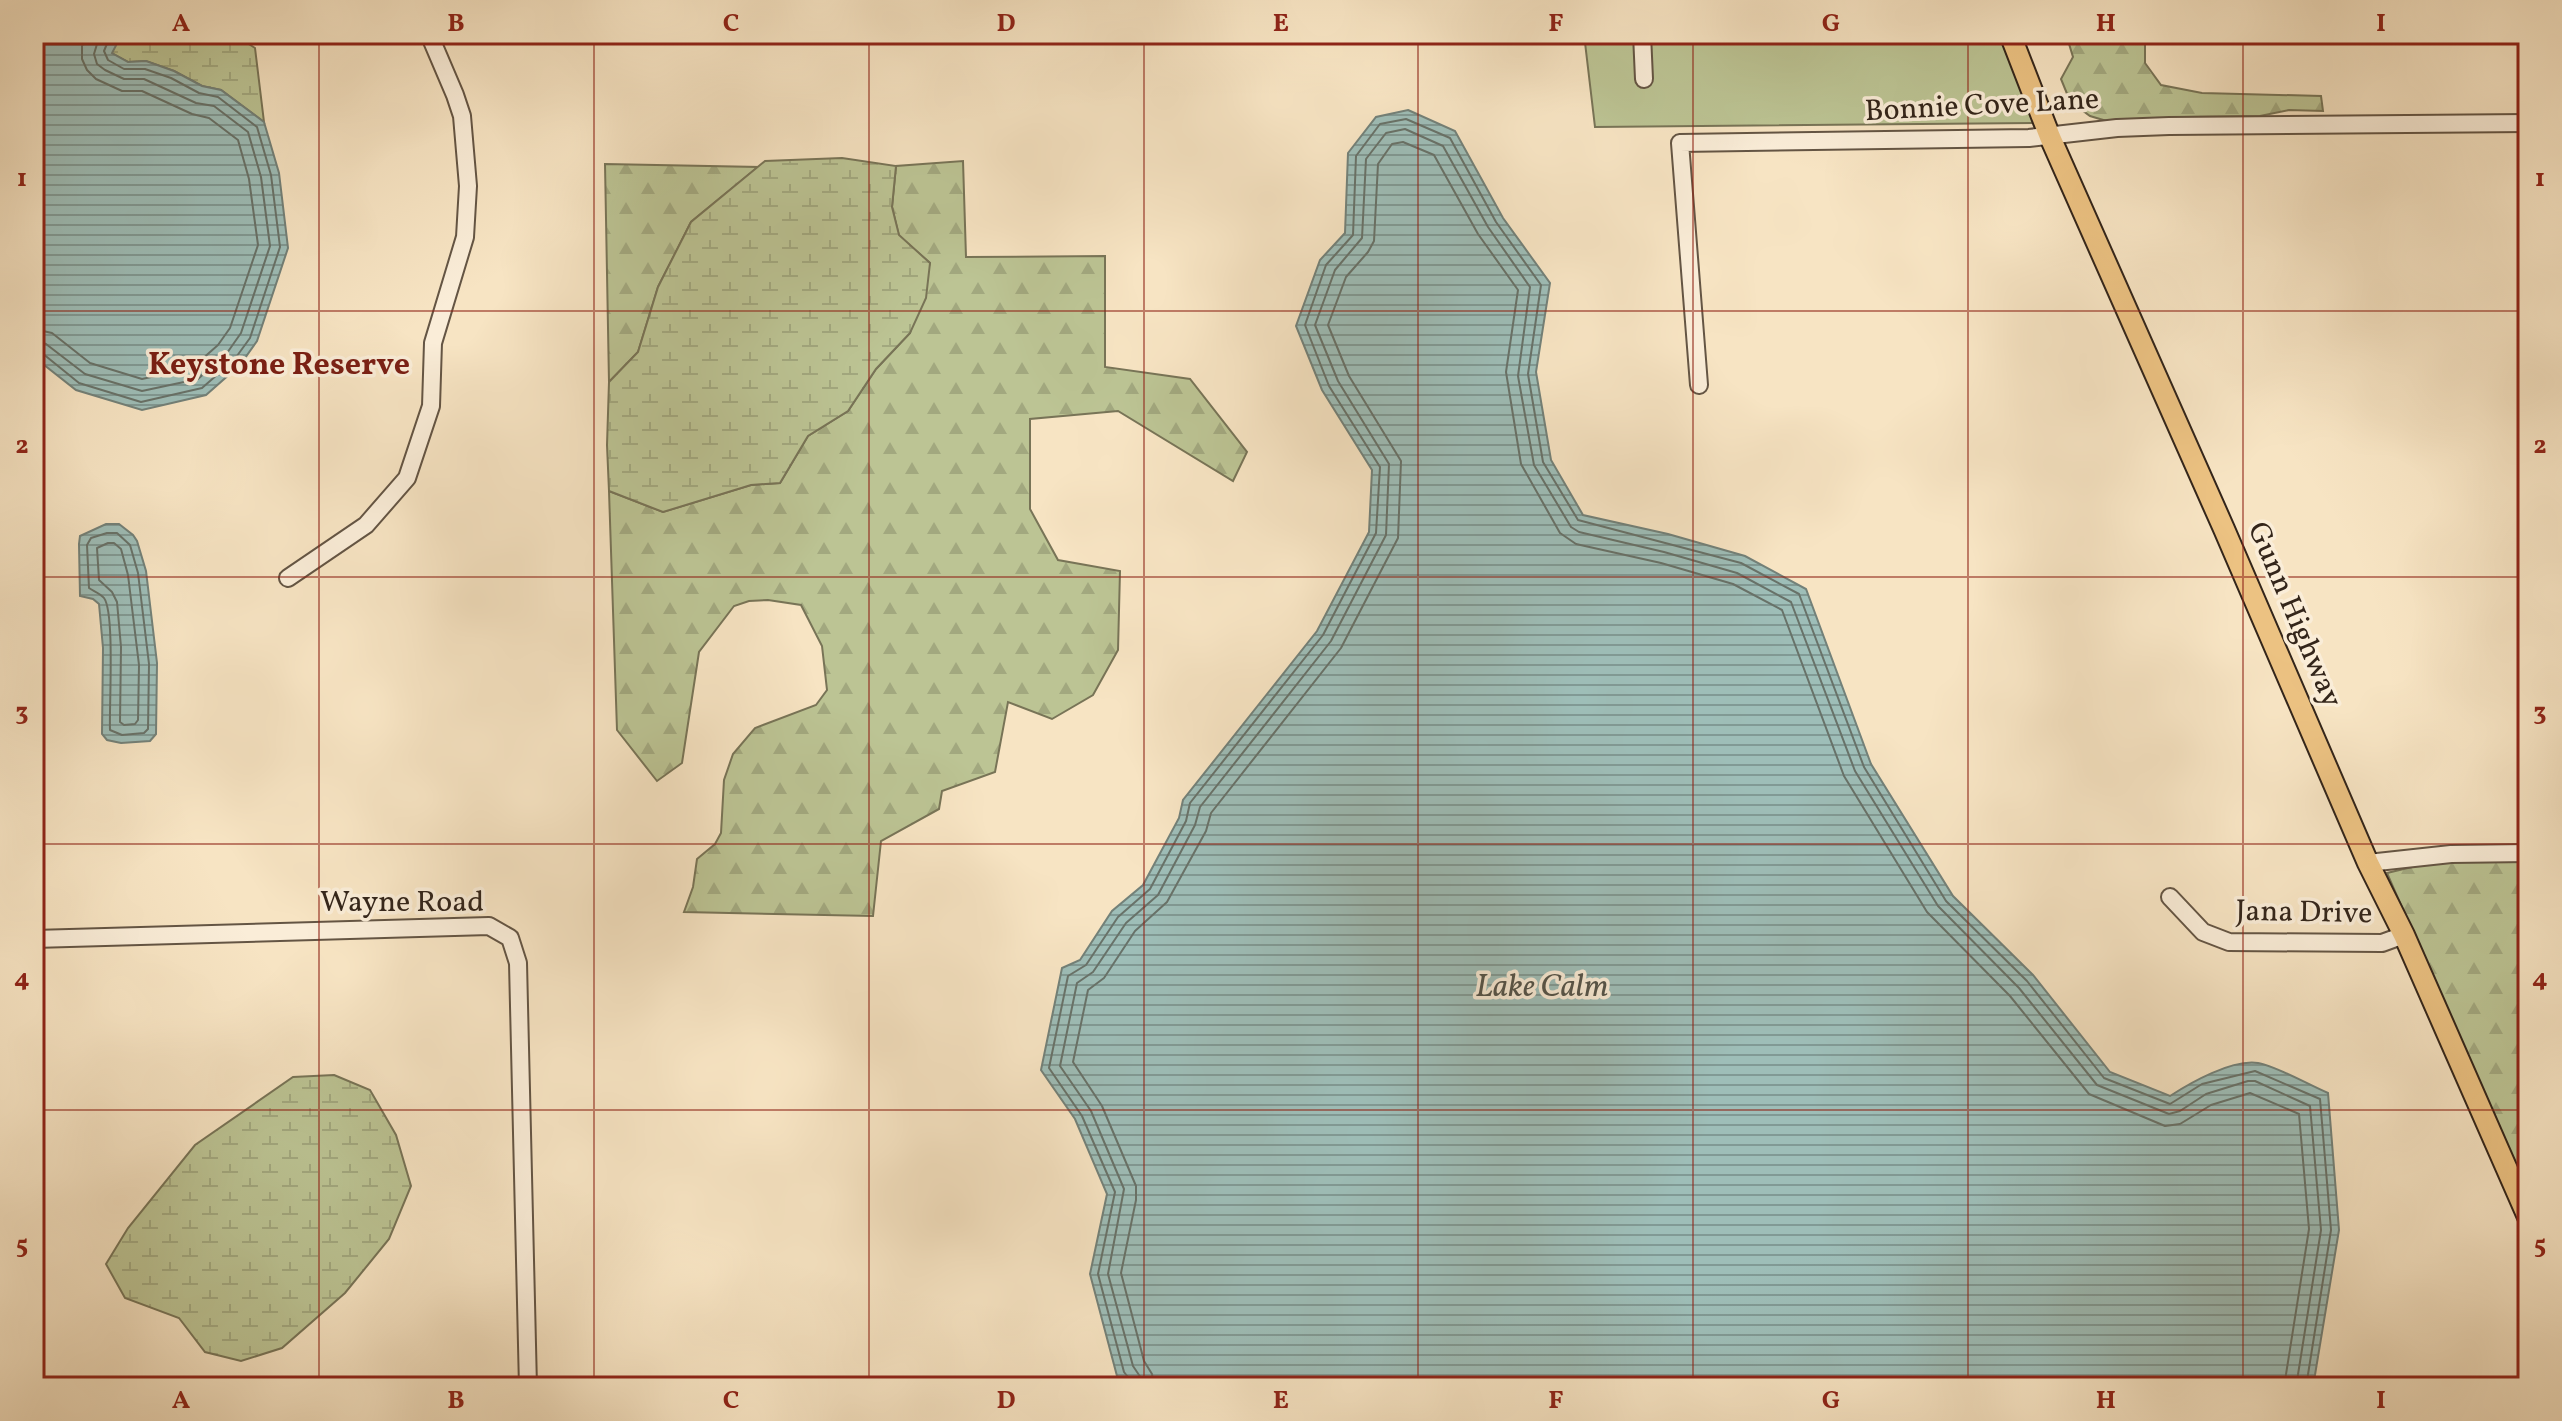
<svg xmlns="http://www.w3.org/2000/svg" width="2562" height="1421" font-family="Vollkorn,serif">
<defs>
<pattern id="forest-firs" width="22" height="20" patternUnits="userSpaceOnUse" patternTransform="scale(2)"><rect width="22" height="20" fill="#bcc494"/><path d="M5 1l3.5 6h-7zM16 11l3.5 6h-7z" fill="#a2a87f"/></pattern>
<pattern id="wetland-marsh" width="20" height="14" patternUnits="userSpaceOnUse" patternTransform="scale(2)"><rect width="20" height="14" fill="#bcc494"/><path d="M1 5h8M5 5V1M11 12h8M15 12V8" fill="none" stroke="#a2a87f"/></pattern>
<pattern id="water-rules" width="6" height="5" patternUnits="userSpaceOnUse" patternTransform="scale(2)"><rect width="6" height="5" fill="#9ebeb8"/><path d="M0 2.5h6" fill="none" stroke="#819a95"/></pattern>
</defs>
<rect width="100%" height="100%" fill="#f7e4c3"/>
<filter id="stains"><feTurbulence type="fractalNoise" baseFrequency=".0025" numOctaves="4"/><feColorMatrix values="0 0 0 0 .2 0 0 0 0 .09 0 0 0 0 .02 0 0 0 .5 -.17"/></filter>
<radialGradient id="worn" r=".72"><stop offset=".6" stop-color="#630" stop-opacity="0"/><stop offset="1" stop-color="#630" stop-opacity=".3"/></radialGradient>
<path fill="#bcc494" stroke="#787457" stroke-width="2" d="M1584,34H1636L1639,86L1650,85L1648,34H2004L2037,123L1595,127Z"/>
<g fill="url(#forest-firs)" stroke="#787457" stroke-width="2">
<path d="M2066,34H2145V63L2161,85L2202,93L2321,96L2323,111L2289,110L2260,116L2183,117L2130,128L2090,116L2070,101L2061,79L2073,57Z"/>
<path d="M963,161L966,257L1105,256V367L1190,379L1247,452L1233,481L1118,411L1030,419V509L1058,560L1120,571L1118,650L1093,695L1052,719L1008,702L995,772L942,791L939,809L881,841L873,916L684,912L693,887L697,859L715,844L721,833L724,780L733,754L755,728L816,705L827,690L822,646L801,605L768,600L749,601L734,606L699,652L682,763L657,781L617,730L609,491L663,512L751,485L780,483L808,436L848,411L876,369L910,333L930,263L899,236L892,207L896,166Z"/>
<path d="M605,164L758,167L691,222L658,287L638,352L609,382Z"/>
<path d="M2528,851V1197L2387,873L2475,852Z"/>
</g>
<g fill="url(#wetland-marsh)" stroke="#787457" stroke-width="2">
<path d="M122,34H190L225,43L229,34H233L255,48L264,122L221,90L202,86L174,71L146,61L128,62L111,53Z"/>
<path d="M842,158L896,166L892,207L899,235L930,263L926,298L910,333L876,369L848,411L808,436L780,483L751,485L663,512L609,491L607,445L609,382L638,352L658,287L691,222L765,161Z"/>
<path d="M334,1075L370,1090L396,1135L411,1186L389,1239L345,1293L282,1348L241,1361L205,1352L179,1318L125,1298L106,1264L128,1228L195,1145L293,1077Z"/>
</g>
<g fill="url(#water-rules)" stroke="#738179" stroke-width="2">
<path d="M34,34H122L112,53L128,62L146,61L174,71L202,86L221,90L264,122L279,173L288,248L257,341L240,365L206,395L142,410L76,390L34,357Z"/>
<path d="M1408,110L1455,131L1503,218L1550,283L1536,372L1551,460L1583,515L1668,534L1745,556L1806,589L1871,764L1953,896L2033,975L2110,1072L2170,1096C2190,1083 2232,1059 2258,1063C2276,1066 2309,1085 2328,1093L2339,1230L2313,1387H1127L1117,1376L1090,1274L1107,1194L1075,1119L1041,1070L1062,968L1080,960L1112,911L1143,885L1179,818L1183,800L1317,631L1369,532L1372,470L1322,390L1296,326L1320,260L1345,233L1348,153L1376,117Z"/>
<path d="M106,524H119L133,535L137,541L146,571L157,663L156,734L150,741L121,743L107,740L102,734L103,648L99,604L93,599L80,596L79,544L80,536Z"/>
</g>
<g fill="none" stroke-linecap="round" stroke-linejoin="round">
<g stroke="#687269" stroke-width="2">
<path d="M34,329L52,333L90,363L142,379L192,368L218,345L230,328L258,245L249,179L238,140L209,118L192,114L142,91H122L96,79L87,70L82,59V46L87,34"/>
<path d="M34,341L46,344L85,374L142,391L198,379L227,353L241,333L270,246L261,177L248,132L214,106L196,103L144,79H124L105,70L97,64L94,54L100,34"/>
<path d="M34,351L42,353L79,383L141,402L202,388L234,360L250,338L280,247L271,175L257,127L218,97L199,93L171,78L145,69H124L108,60L104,51L111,34"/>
<path d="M107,533H117L130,545L138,573L149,664L148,729L144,733L122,735L110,730C109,707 115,613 104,598C100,593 93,591 89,588L87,545L91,538Z"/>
<path d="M108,543H114L121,549L128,575L139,665L138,720L135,724L124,725L120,722L121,647L117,602L112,592L99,580L97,548Z"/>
<path d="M1132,1387L1131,1381L1124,1372L1098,1274L1115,1192L1082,1116L1049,1068L1068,976L1086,965L1118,917L1150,889L1186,821L1190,803L1323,635L1376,533L1380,467L1329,386L1305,325L1326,265L1353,235L1356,156L1380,124L1406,119L1450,138L1496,222L1541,285L1528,374L1543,462L1578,520L1741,563L1799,594L1864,767L1946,901L2027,981L2104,1078L2170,1104L2202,1084L2255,1071L2320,1099L2331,1230L2306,1387"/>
<path d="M1142,1387L1141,1378L1133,1366L1108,1274L1124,1189L1091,1111L1060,1066L1077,983L1093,972L1126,923L1158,895L1195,825L1200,807L1331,641L1386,535L1389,464L1338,381L1315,325L1335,270L1362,238L1366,159L1386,133L1405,129L1443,146L1488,227L1530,287L1518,376L1534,465L1571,527L1579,532L1664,552L1737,573L1791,602L1855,771L1938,906L2019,988L2097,1085L2169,1114L2180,1111L2206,1094L2248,1081H2255L2310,1106L2321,1230L2296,1387"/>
<path d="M1154,1387L1152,1374L1144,1361L1121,1273L1136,1200V1186L1102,1106L1073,1062L1088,990L1104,978L1135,931L1167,902L1206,831L1211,813L1341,648L1398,538L1401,461L1349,376L1328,325L1346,277L1368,252L1374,241L1378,164L1392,144L1403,142L1434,155L1478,234L1518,290L1506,372L1521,464L1560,533L1576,544L1661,563L1733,584L1782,610L1844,776L1927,912L2010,996L2089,1094L2165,1126L2180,1124L2211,1105L2250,1093L2299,1114L2309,1229L2284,1387"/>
</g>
<defs>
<g id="minor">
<path d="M1642,34L1644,79"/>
<path d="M1699,385L1680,143L2029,138L2117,128L2169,126L2528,123"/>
<path d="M288,578L366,525L407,478L431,406L433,343L465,237L468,186L462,116L455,95L429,34"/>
<path d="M2368,863L2451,854L2528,853"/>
<path d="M2170,897L2203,932L2229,942L2382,943L2404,935"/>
<path d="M34,939L489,926L510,938L518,963L528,1387"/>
</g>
<path id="major" d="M2010,34L2050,137L2224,529L2368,863L2404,935L2528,1217"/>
</defs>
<use href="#minor" stroke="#645544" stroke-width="20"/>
<use href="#major" stroke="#33251a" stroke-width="24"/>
<use href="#minor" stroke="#faedd8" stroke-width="16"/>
<use href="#major" stroke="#ecc282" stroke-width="20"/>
</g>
<path fill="none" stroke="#8f2418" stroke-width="2" stroke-opacity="0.55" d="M319,34V1387M594,34V1387M869,34V1387M1144,34V1387M1418,34V1387M1693,34V1387M1968,34V1387M2243,34V1387M34,311H2528M34,577H2528M34,844H2528M34,1110H2528"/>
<g text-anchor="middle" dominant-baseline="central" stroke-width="7" stroke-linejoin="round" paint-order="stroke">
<g font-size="30" fill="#33251a" stroke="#faedd8">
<text transform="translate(1982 106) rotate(-3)">Bonnie Cove Lane</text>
<text transform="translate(2294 615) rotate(67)">Gunn Highway</text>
<text x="402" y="903">Wayne Road</text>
<text transform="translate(2304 913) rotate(1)">Jana Drive</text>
</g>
<g font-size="32" font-weight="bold" fill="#7a1f14" stroke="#faedd8">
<text x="279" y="366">Keystone Reserve</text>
</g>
<g font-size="32" font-style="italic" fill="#535349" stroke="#faedd8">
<text x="1542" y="988">Lake Calm</text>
</g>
</g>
<rect width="2562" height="1421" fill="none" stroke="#f7e4c3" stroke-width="88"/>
<rect x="44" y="44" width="2474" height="1333" fill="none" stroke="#8f2418" stroke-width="3"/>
<g font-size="26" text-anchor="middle" font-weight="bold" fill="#8f2418">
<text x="181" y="31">A</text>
<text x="456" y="31">B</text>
<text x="731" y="31">C</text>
<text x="1006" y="31">D</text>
<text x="1281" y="31">E</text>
<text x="1556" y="31">F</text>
<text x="1831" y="31">G</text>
<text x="2106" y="31">H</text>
<text x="2381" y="31">I</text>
<text x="22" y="186">1</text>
<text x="2540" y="186">1</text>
<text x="22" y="453">2</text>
<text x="2540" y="453">2</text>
<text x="22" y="720">3</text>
<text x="2540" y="720">3</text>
<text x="22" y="986">4</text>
<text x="2540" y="986">4</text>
<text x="22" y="1253">5</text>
<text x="2540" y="1253">5</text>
<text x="181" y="1408">A</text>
<text x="456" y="1408">B</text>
<text x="731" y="1408">C</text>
<text x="1006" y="1408">D</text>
<text x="1281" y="1408">E</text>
<text x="1556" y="1408">F</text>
<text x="1831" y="1408">G</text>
<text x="2106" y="1408">H</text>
<text x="2381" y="1408">I</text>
</g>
<rect width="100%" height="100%" filter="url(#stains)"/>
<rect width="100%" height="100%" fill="url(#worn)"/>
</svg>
